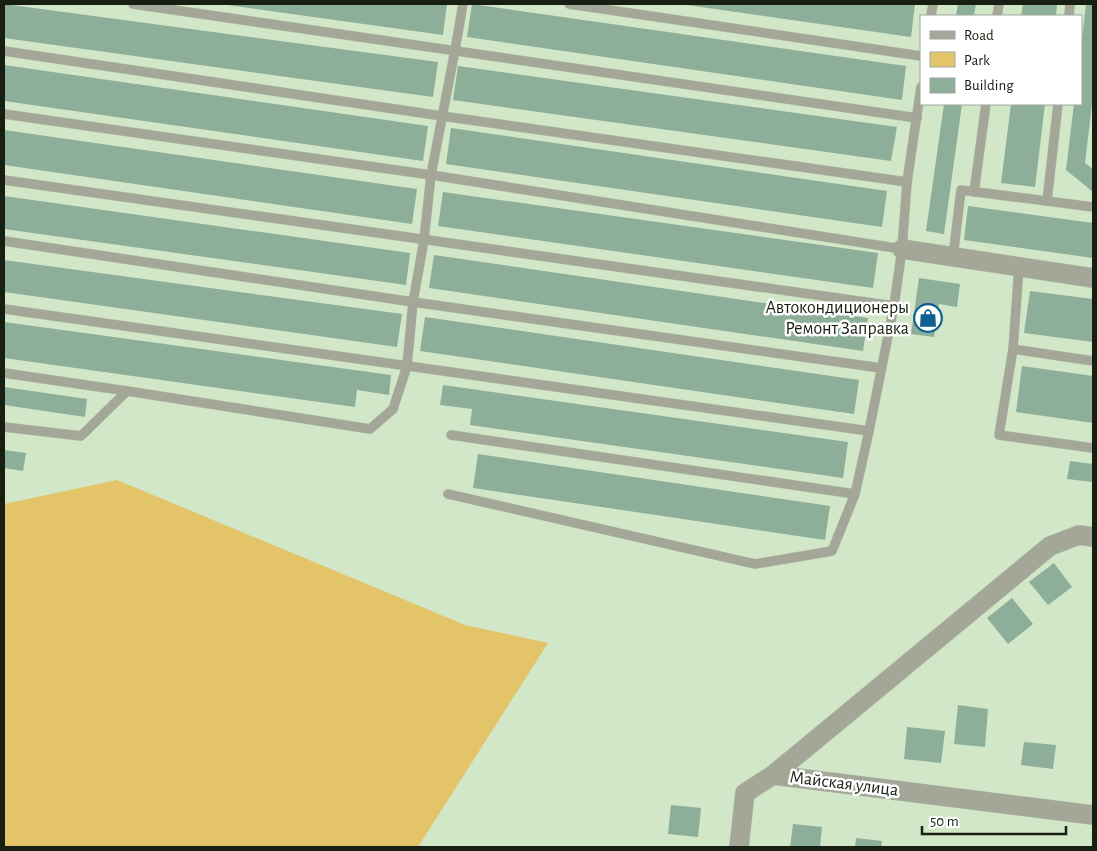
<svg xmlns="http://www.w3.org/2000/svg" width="1097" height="851" font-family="'Alegreya Sans',sans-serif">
<rect width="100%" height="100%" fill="#d2e7c7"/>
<path fill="#e4c469" d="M117,480L465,625L548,643L418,847H4V504Z"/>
<g fill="#8dae99">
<path d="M4,4L438,62L433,97L4,38Z"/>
<path d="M229,4H447L443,35L228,5Z"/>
<path d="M472,4L906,66L902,100L467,37Z"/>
<path d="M687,4H915L911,37L687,5Z"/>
<path d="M958,4H976L974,16H956Z"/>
<path d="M1023,4H1057L1056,16H1021Z"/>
<path d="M1086,4H1093V96L1085,163L1093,169V192L1066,170L1074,104H1081V48Z"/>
<path d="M4,65L428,126L423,161L4,101Z"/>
<path d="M458,66L897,127L891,161L453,100Z"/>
<path d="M944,104H962L944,234L926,231Z"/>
<path d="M1011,104H1045L1035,187L1001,183Z"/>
<path d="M451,128L887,191L882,227L446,164Z"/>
<path d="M4,130L417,189L412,224L4,165Z"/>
<path d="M443,192L878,253L873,288L438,226Z"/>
<path d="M4,196L410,253L406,285L4,229Z"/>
<path d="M968,206L1093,223V258L964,240Z"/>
<path d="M434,255L868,318L863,351L429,288Z"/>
<path d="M4,260L402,314L397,347L4,292Z"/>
<path d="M919,278L960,284L957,307L939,304L934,337L911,334Z"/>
<path d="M1030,291L1093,299V342L1024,333Z"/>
<path d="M425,317L859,380L854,414L420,351Z"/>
<path d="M4,322L391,375L389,395L357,390L355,407L4,358Z"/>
<path d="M1022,366L1093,376V423L1016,412Z"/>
<path d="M443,385L848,442L843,478L470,425L472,409L440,405Z"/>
<path d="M4,387L87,399L85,417L4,405Z"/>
<path d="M4,450L26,453L23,471L4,468Z"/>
<path d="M478,454L830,506L825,540L473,488Z"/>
<path d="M1070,461L1093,464V482L1067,479Z"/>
<path d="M1054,563L1072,587L1048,605L1029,582Z"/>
<path d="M1012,598L1033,624L1008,644L987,618Z"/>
<path d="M958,705L988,709L985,747L954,744Z"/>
<path d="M907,727L945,731L941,763L904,759Z"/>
<path d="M1024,742L1056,745L1053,769L1021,765Z"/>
<path d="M671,805L701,808L698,837L668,834Z"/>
<path d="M793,824L822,827L820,847H790Z"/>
<path d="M856,838L882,841L881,847H855Z"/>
</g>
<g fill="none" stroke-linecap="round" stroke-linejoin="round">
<defs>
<g id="lane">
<path d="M133,4L917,118"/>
<path d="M569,4L921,56"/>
<path d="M931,16L933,4"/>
<path d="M997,16L999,4"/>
<path d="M1069,16L1070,4"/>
<path d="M4,51L442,116L907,182"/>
<path d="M4,114L431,175L902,249"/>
<path d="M4,180L894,306"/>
<path d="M974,192L986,104"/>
<path d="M1047,201L1058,104"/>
<path d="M4,241L413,302L881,368"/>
<path d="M953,257L961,190L1093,207"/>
<path d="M1019,267L1013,349L999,435L1093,448"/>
<path d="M4,309L869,431"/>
<path d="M1013,349L1093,361"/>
<path d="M4,373L127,391"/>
<path d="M4,427L81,436L127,391L370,429L393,409L407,366L413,302L424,240L431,175L455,50L463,4"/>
<path d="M451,435L855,494"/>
<path d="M448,494L755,564L832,551L855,494L869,431L894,306L902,249L907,182L921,87"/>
</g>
<g id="street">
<path d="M902,249L1093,278"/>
<path d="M773,775L1093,815"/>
<path d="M739,847L745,793L773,775L1050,546L1079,535L1093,537"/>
</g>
</defs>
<use href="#lane" stroke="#b0c3a7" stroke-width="10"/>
<use href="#street" stroke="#b0c3a7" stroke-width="20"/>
<use href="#lane" stroke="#a4a697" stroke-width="9"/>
<use href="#street" stroke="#a4a697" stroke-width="19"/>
</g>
<defs>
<symbol id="shop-ring" viewBox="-11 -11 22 22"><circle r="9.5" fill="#fff" stroke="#105f91" stroke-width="1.5"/><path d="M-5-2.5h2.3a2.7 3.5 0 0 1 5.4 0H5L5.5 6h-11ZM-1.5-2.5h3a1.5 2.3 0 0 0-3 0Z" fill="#105f91"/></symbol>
</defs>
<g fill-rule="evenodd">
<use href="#shop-ring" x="912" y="302" width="32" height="32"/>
</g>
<g text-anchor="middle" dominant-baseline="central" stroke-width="5" stroke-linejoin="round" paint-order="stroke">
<g font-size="18" fill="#171f13" stroke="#fff" text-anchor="end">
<text x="909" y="308">Автокондиционеры<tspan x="909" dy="21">Ремонт Заправка</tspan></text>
</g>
<g font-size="18" fill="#171f13" stroke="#fff">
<text transform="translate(844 784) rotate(7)">Майская улица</text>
</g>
</g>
<rect width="1097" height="851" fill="none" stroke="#171f13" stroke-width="10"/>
<rect x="920" y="15" width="162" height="90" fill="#ffffff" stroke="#a2a5a1"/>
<rect x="930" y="31" width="25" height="8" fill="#a4a697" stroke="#a2a5a1"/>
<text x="964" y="40" font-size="15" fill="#171f13">Road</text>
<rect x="930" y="52" width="25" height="15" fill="#e4c469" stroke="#a2a5a1"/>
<text x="964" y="65" font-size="15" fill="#171f13">Park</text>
<rect x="930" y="78" width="25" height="15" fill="#8dae99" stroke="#a2a5a1"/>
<text x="964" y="90" font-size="15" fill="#171f13">Building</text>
<path d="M922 826v8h144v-8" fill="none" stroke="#171f13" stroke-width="2.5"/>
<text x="930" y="826" font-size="15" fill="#171f13" stroke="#ffffff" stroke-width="4" paint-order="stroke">50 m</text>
</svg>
